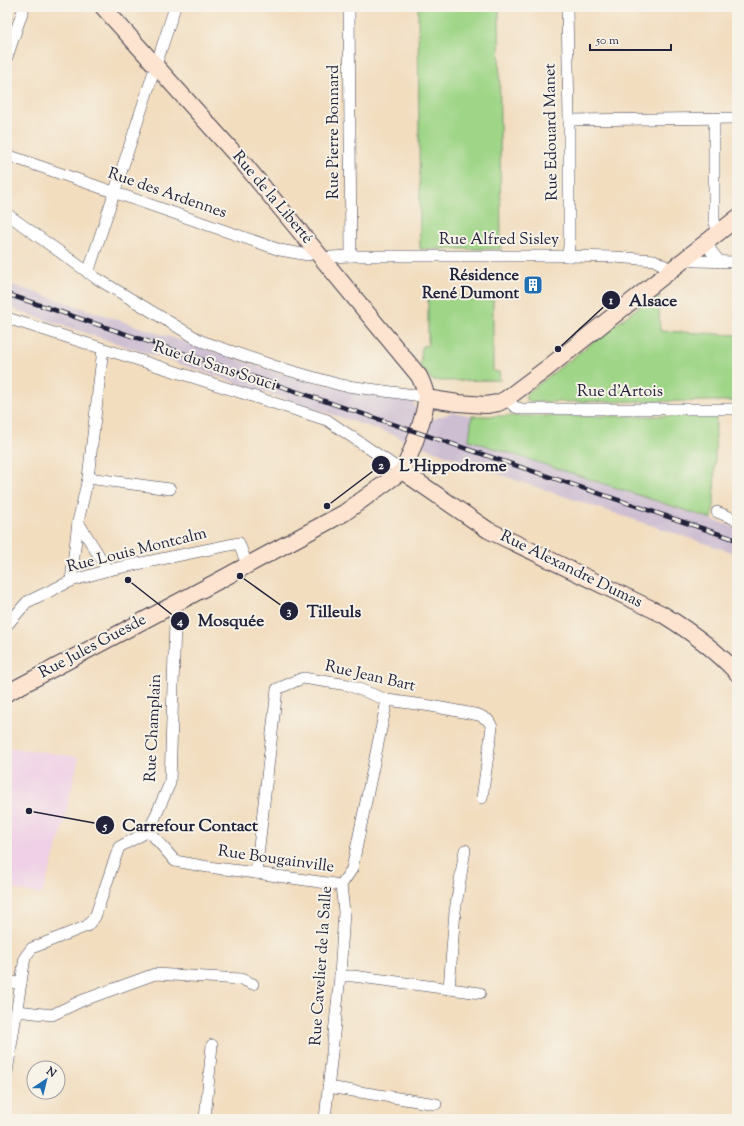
<svg xmlns="http://www.w3.org/2000/svg" width="744" height="1126" font-family="'Sorts Mill Goudy',serif">
<rect width="100%" height="100%" fill="#f7f3e8"/>
<filter id="ink" filterUnits="userSpaceOnUse"><feTurbulence type="fractalNoise" baseFrequency=".025" numOctaves="2"/><feDisplacementMap in="SourceGraphic" scale="8" xChannelSelector="R" yChannelSelector="G"/><feConvolveMatrix kernelMatrix="1 2 1 2 8 2 1 2 1" color-interpolation-filters="sRGB"/></filter>
<filter id="wash" filterUnits="userSpaceOnUse"><feTurbulence type="fractalNoise" baseFrequency=".012" numOctaves="4" result="noise"/><feDisplacementMap in="SourceGraphic" scale="16" xChannelSelector="R" yChannelSelector="G"/><feGaussianBlur stdDeviation="0.9" result="paint"/><feColorMatrix in="noise" values="0 0 0 0 0 0 0 0 0 0 0 0 0 0 0 0 0 1.4 0 .05"/><feComposite in="paint" operator="in"/></filter>
<g filter="url(#wash)">
<rect width="100%" height="100%" fill="#f2ddbf"/>
<path fill="#efd0e6" d="M7,747L79,757L62,831L42,895L7,888Z"/>
<path fill="#cdbed2" d="M7,283L281,374L342,389L413,399L416,412L427,427L431,420L453,412L472,416L469,440L737,528V554L521,482L421,446L407,442L397,436L7,307Z"/>
<g fill="#9ed586" stroke="#607c60">
<path d="M418,7H499L501,249H420Z"/>
<path d="M658,292L660,331L737,335V401L531,402L526,399V394Z"/>
<path d="M428,297H493V371L499,372L500,380L443,381L432,380L420,366L422,346L428,345Z"/>
<path d="M472,416H716L714,505L712,519L469,440Z"/>
</g>
</g>
<g filter="url(#ink)">
<g fill="none" stroke-linecap="round" stroke-linejoin="round">
<defs>
<g id="street">
<path d="M349,7L351,256"/>
<path d="M567,7L569,120V245L568,256"/>
<path d="M7,57L24,7"/>
<path d="M714,118V220L718,233"/>
<path d="M569,120L737,118"/>
<path d="M7,155L280,250L308,255L317,251"/>
<path d="M7,214L96,278L201,341L274,366L340,385L414,395L426,398"/>
<path d="M708,241L711,251L720,262"/>
<path d="M686,259L696,261L737,262"/>
<path d="M325,261L330,257L351,256H568L614,257L654,260L672,270"/>
<path d="M88,273L175,7"/>
<path d="M7,318L327,420L402,471"/>
<path d="M506,399L515,407L522,409H737"/>
<path d="M88,478L170,489"/>
<path d="M717,512L737,520"/>
<path d="M78,522L108,570"/>
<path d="M71,581L78,522L88,478L103,349"/>
<path d="M7,625L27,602L71,581L108,570L239,543L247,565"/>
<path d="M149,831L175,861L208,867L256,873L341,885"/>
<path d="M256,873L277,689L303,678L348,685L387,700L431,706L479,715L488,720L492,727L482,798"/>
<path d="M340,976H353L480,993"/>
<path d="M7,982L21,983"/>
<path d="M449,989L455,911L465,850"/>
<path d="M17,1011L52,1015L81,1001L155,974L241,979L253,984"/>
<path d="M7,1072L25,957L32,948L87,926L95,917L119,847L149,831L170,783L175,622L173,605"/>
<path d="M328,1087L436,1104"/>
<path d="M205,1119L212,1045"/>
<path d="M325,1119L340,976L344,912L341,885L352,869L387,700"/>
</g>
<g id="secondary">
<path d="M426,398L458,403L486,405L498,403L506,399L546,369L737,218"/>
<path d="M402,471L488,530L662,614C690,631 715,649 737,673"/>
<path d="M7,693L218,581L344,513L402,471C410,458 427,411 426,396C425,389 422,382 419,376L245,165L103,7"/>
</g>
</defs>
<use href="#street" stroke="#413e4f" stroke-width="12"/>
<use href="#secondary" stroke="#413e4f" stroke-width="18"/>
<use href="#street" stroke="#fff" stroke-width="11"/>
<use href="#secondary" stroke="#fde4d1" stroke-width="16"/>
<defs>
<path id="rail" d="M7,294L737,540"/>
</defs>
<use href="#rail" stroke="#22223b" stroke-width="4.5"/>
<use href="#rail" stroke="#f7f3e8" stroke-width="3" stroke-dasharray="9" stroke-linecap="butt"/>
</g>
</g>
<defs>
<symbol id="building-square" viewBox="-11 -11 22 22"><rect x="-9" y="-9" width="18" height="18" rx="4" fill="#1f6fb2" stroke="#f7f3e8"/><path d="M-4-6H4V6H1V3H-1V6H-4ZM-2.5-4.3h1.7v1.8h-1.7ZM.8-4.3h1.7v1.8H.8ZM-2.5-1h1.7V.8h-1.7ZM.8-1h1.7V.8H.8Z" fill="#fff"/></symbol>
</defs>
<g fill-rule="evenodd">
<use href="#building-square" x="522" y="274" width="22" height="22"/>
</g>
<g text-anchor="middle" dominant-baseline="central" stroke-width="4" stroke-linejoin="round" paint-order="stroke">
<g font-size="16" fill="#22223b" stroke="#f7f3e8">
<text transform="translate(334 132) rotate(-90)">Rue Pierre Bonnard</text>
<text transform="translate(552 132) rotate(-91)">Rue Edouard Manet</text>
<text transform="translate(167 194) rotate(19)">Rue des Ardennes</text>
<text transform="translate(272 198) rotate(50)">Rue de la Liberté</text>
<text x="499" y="240">Rue Alfred Sisley</text>
<text transform="translate(215 367) rotate(18)">Rue du Sans Souci</text>
<text x="620" y="392">Rue d'Artois</text>
<text transform="translate(137 551) rotate(-14)">Rue Louis Montcalm</text>
<text transform="translate(571 570) rotate(26)">Rue Alexandre Dumas</text>
<text transform="translate(93 647) rotate(-28)">Rue Jules Guesde</text>
<text transform="translate(370 677) rotate(13)">Rue Jean Bart</text>
<text transform="translate(154 728) rotate(-87)">Rue Champlain</text>
<text transform="translate(276 860) rotate(8)">Rue Bougainville</text>
<text transform="translate(322 966) rotate(-86)">Rue Cavelier de la Salle</text>
</g>
<g font-size="16" font-weight="bold" fill="#22223b" stroke="#f7f3e8" text-anchor="end">
<text x="519" y="276">Résidence<tspan x="519" dy="18">René Dumont</tspan></text>
</g>
</g>
<path fill="none" stroke="#22223b" stroke-width="1.5" d="M558 349L611 300M327 506L381 465M240 576L289 611M128 580L180 621M29 811L105 825"/>
<g fill="#22223b" stroke="#f7f3e8" stroke-width="1.5">
<circle cx="558" cy="349" r="4"/>
<circle cx="327" cy="506" r="4"/>
<circle cx="240" cy="576" r="4"/>
<circle cx="128" cy="580" r="4"/>
<circle cx="29" cy="811" r="4"/>
<circle cx="611" cy="300" r="10"/>
<circle cx="381" cy="465" r="10"/>
<circle cx="289" cy="611" r="10"/>
<circle cx="180" cy="621" r="10"/>
<circle cx="105" cy="825" r="10"/>
</g>
<g font-size="12" text-anchor="middle" font-weight="bold" fill="#fff">
<text x="611" y="304">1</text>
<text x="381" y="469">2</text>
<text x="289" y="615">3</text>
<text x="180" y="625">4</text>
<text x="105" y="830">5</text>
</g>
<g font-size="17" text-anchor="middle" font-weight="bold" fill="#22223b" stroke="#f7f3e8" stroke-width="4" stroke-linejoin="round" paint-order="stroke">
<text x="653" y="306">Alsace</text>
<text x="453" y="471">L'Hippodrome</text>
<text x="334" y="617">Tilleuls</text>
<text x="231" y="626">Mosquée</text>
<text x="190" y="831">Carrefour Contact</text>
</g>
<rect width="744" height="1126" fill="none" stroke="#f7f3e8" stroke-width="24"/>
<g transform="translate(46 1080) rotate(35)"><circle r="19" fill="#f7f3e8" stroke="#a29fa3"/>
<path d="M0-3L7 15L0 10L-7 15Z" fill="#1f6fb2"/>
<text y="-6" font-size="11" font-weight="bold" text-anchor="middle" fill="#22223b">N</text>
</g>
<path d="M590 44v6h81v-6" fill="none" stroke="#22223b" stroke-width="2"/>
<text x="596" y="44" font-size="12" fill="#22223b" stroke="#f7f3e8" stroke-width="3" paint-order="stroke">50 m</text>
</svg>
